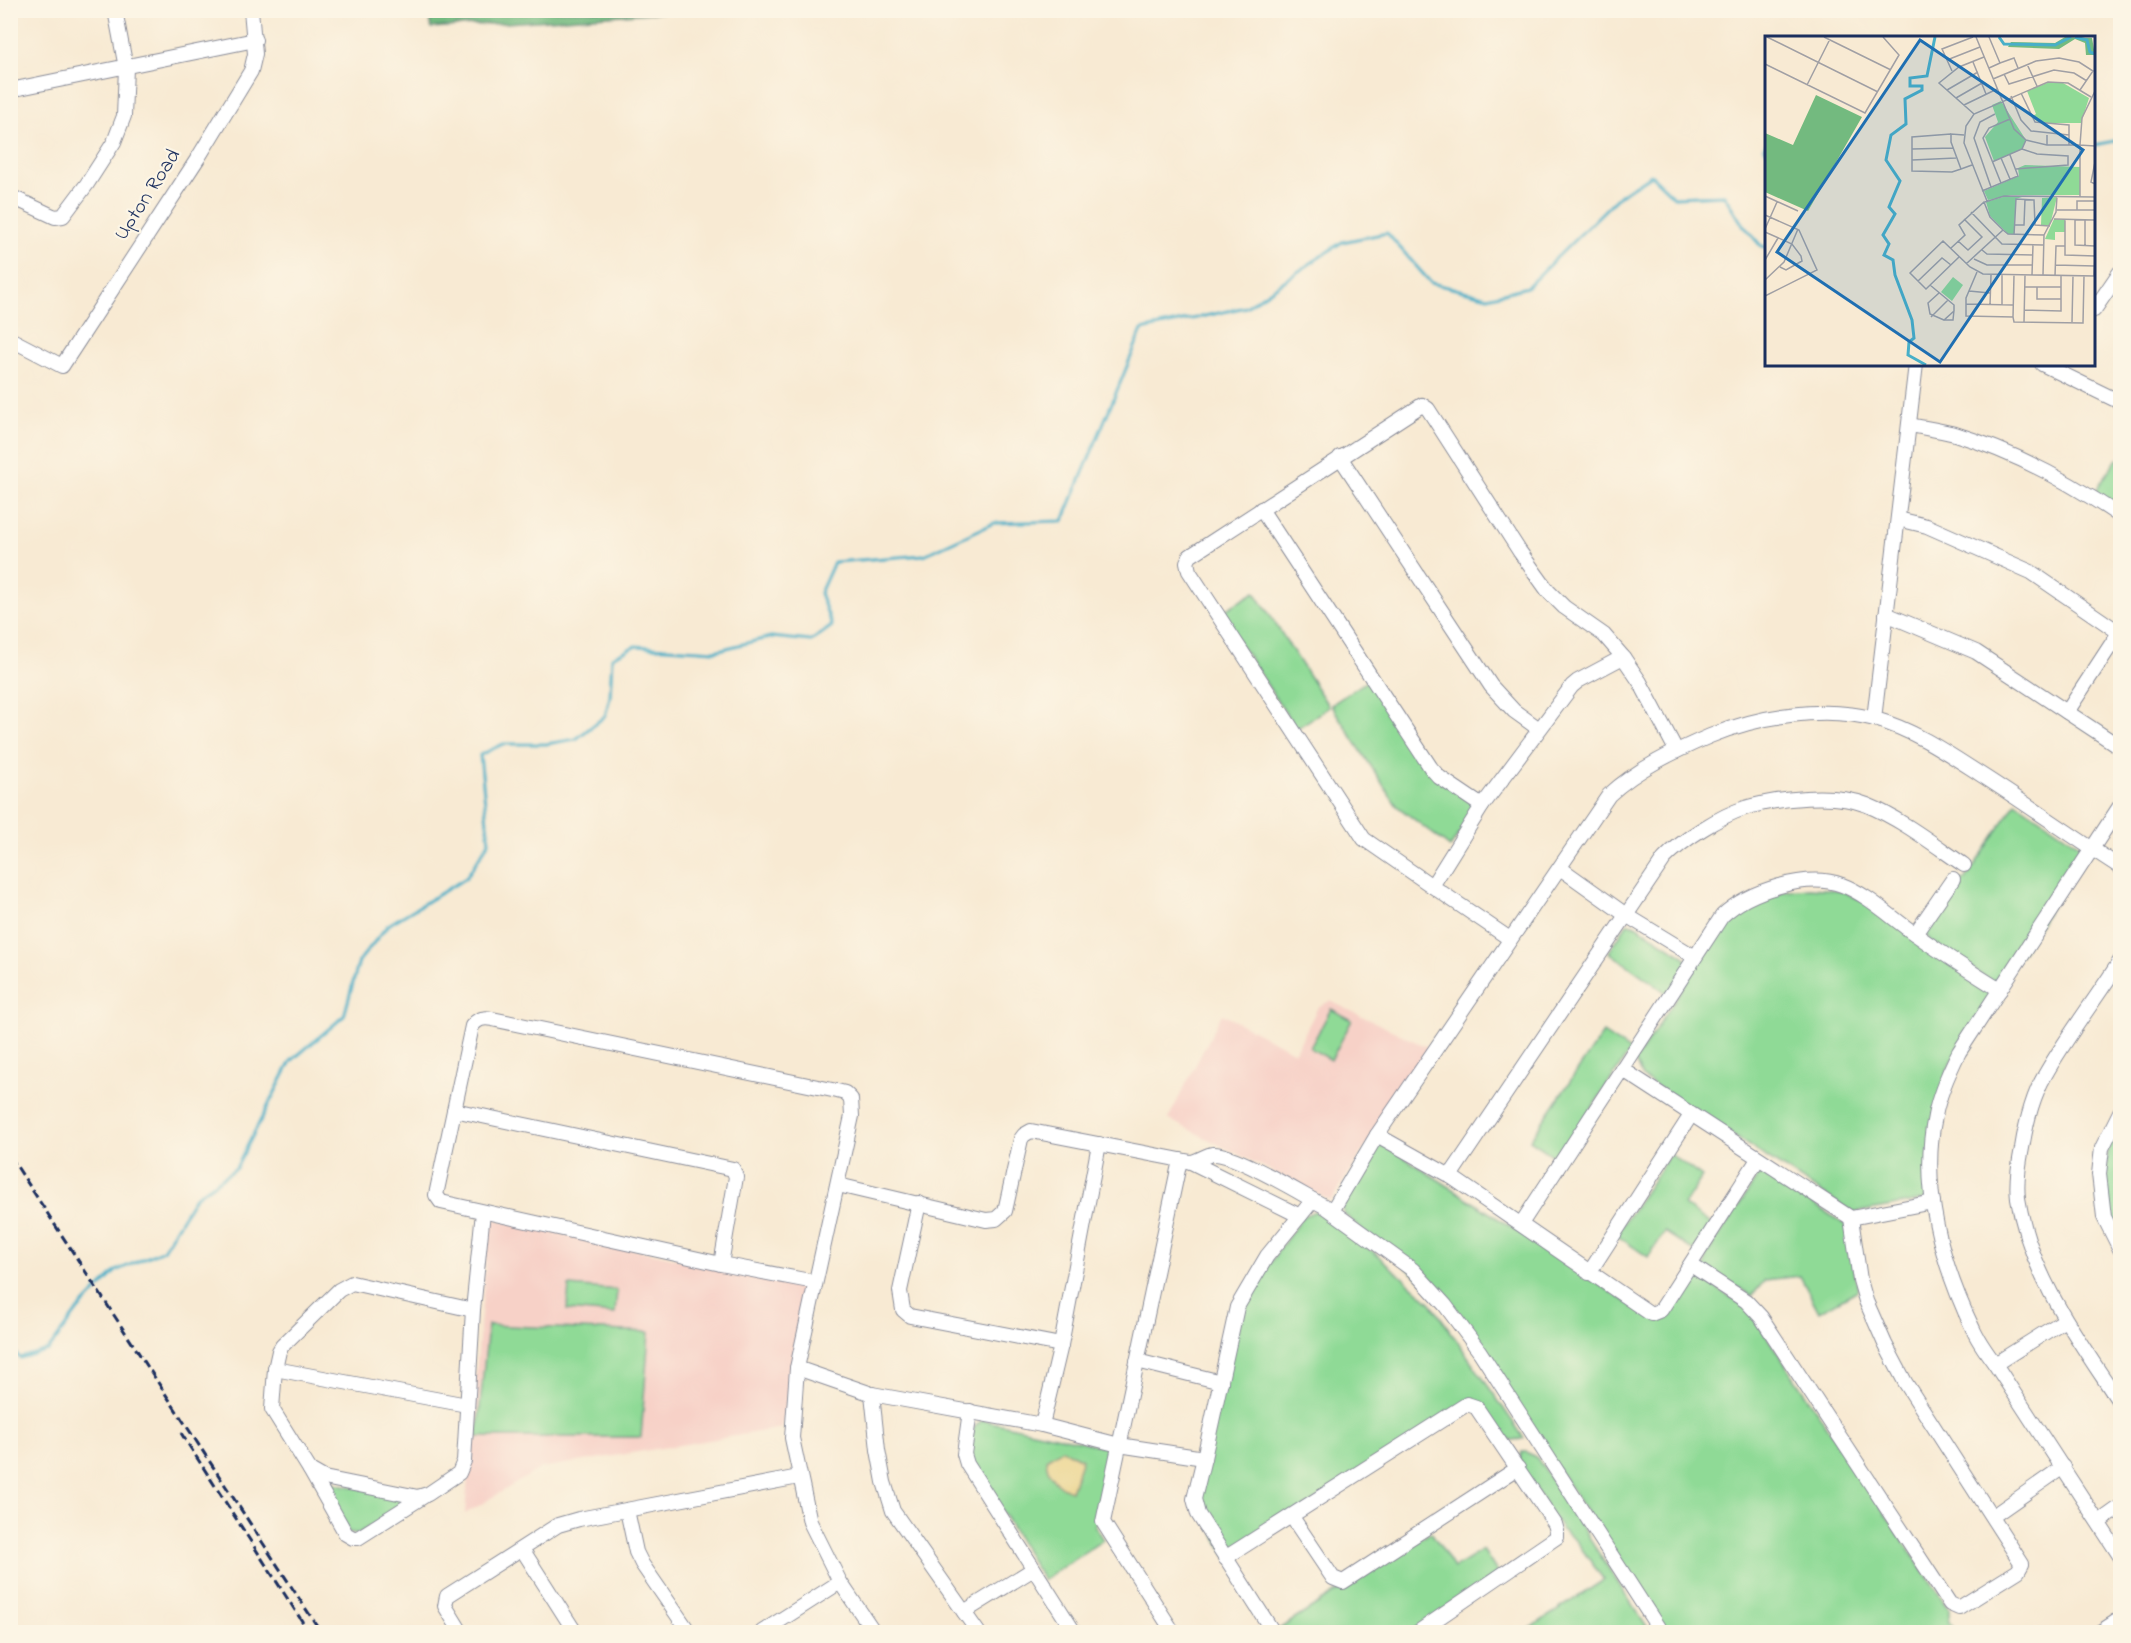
<svg xmlns="http://www.w3.org/2000/svg" width="2131" height="1643" font-family="'Indie Flower',sans-serif">
<rect width="100%" height="100%" fill="#fcf5e5"/>
<filter id="ink" filterUnits="userSpaceOnUse"><feTurbulence type="fractalNoise" baseFrequency=".0167" numOctaves="2"/><feDisplacementMap in="SourceGraphic" scale="12" xChannelSelector="R" yChannelSelector="G"/><feConvolveMatrix kernelMatrix="1 2 1 2 8 2 1 2 1" color-interpolation-filters="sRGB"/></filter>
<filter id="wash" filterUnits="userSpaceOnUse"><feTurbulence type="fractalNoise" baseFrequency=".008" numOctaves="4" result="noise"/><feDisplacementMap in="SourceGraphic" scale="24" xChannelSelector="R" yChannelSelector="G"/><feGaussianBlur stdDeviation="1.35" result="paint"/><feColorMatrix in="noise" values="0 0 0 0 0 0 0 0 0 0 0 0 0 0 0 0 0 1.4 0 .05"/><feComposite in="paint" operator="in"/></filter>
<g filter="url(#wash)">
<rect width="100%" height="100%" fill="#f8ead3"/>
<g fill="#f7d1c7">
<path d="M1330,1001L1429,1048L1331,1201L1168,1119L1222,1014L1295,1052L1318,1007Z"/>
<path d="M489,1218L798,1285L804,1290L805,1297L782,1428L541,1468L465,1514Z"/>
</g>
<g fill="#8fda96" stroke="#55847a" stroke-width="1.5">
<path d="M2117,459L2120,461V513L2093,495Z"/>
<path d="M1255,592L1329,707L1296,729L1220,613Z"/>
<path d="M1370,679L1421,759L1479,807L1450,847L1397,806L1331,705Z"/>
<path d="M2016,802L2082,847L2084,855L2000,987L1930,941L1925,933V924L1954,881L1965,880Z"/>
<path d="M1809,888L1839,890L1859,899L1995,991L1948,1068L1930,1199L1853,1213L1642,1077L1635,1061L1723,926L1760,902L1786,890Z"/>
<path d="M1627,924H1634L1685,957L1688,964L1668,994L1609,952Z"/>
<path d="M1331,1009L1352,1020L1331,1060L1310,1048Z"/>
<path d="M1603,1033L1630,1051L1558,1159L1530,1140Z"/>
<path d="M2119,1126L2120,1127V1239C2111,1212 2101,1181 2108,1152C2110,1143 2115,1135 2119,1126Z"/>
<path d="M1385,1145L1651,1318L1664,1316L1687,1282L1699,1277L1747,1307L1949,1609V1621L1956,1632H1666L1448,1303L1344,1214L1341,1206L1378,1147Z"/>
<path d="M1670,1154L1702,1177L1684,1205L1712,1225L1694,1251L1665,1232L1648,1257L1616,1235Z"/>
<path d="M1762,1170L1847,1226L1858,1290L1819,1312L1800,1276L1765,1280L1752,1296L1705,1267L1706,1256Z"/>
<path d="M1315,1211L1375,1253L1431,1303L1524,1438L1514,1441L1504,1440L1474,1402L1226,1556L1196,1499L1239,1308L1302,1217Z"/>
<path d="M569,1286L617,1290L615,1314L567,1310Z"/>
<path d="M488,1325L649,1332L641,1437H477Z"/>
<path d="M982,1420L1111,1448L1095,1526L1103,1540L1043,1580L968,1454L974,1428Z"/>
<path d="M1522,1452H1527L1537,1458L1650,1632H1524L1604,1580L1576,1541L1561,1529L1518,1463Z"/>
<path d="M319,1480L414,1499L358,1534L348,1532Z"/>
<path d="M1431,1532L1454,1568L1483,1550L1499,1575L1411,1632H1277L1276,1631Z"/>
</g>
<path fill="#73ba7f" stroke="#47746e" stroke-width="1.5" d="M428,11V10L681,11L431,28Z"/>
<path fill="#eeda9e" stroke="#84847e" stroke-width="1.5" d="M1062,1449L1082,1459L1071,1491C1056,1487 1047,1474 1046,1459Z"/>
<g fill="none" stroke-linecap="round" stroke-linejoin="round">
<g stroke="#48afc8" stroke-width="3">
<path d="M1766,144L1764,147L1766,150"/>
<path d="M2094,145L2120,140"/>
<path d="M10,1348L20,1358L48,1350L78,1310L116,1271L163,1250L195,1197L236,1168L291,1061L344,1016L359,961L388,925L466,878L489,842L480,755L503,744H546L576,739L605,716L610,697L612,657L635,646L715,651L771,637L811,641L832,626L820,593L834,562L924,555L994,523L1063,521L1142,330L1246,307L1342,242L1387,233L1431,283L1488,297L1527,287L1620,195L1651,175L1674,197L1724,195L1743,225L1761,246L1766,247"/>
</g>
</g>
</g>
<g filter="url(#ink)">
<g fill="none" stroke-linecap="round" stroke-linejoin="round">
<defs>
<g id="minor">
<path d="M10,90L255,40"/>
<path d="M10,196L55,217L63,216L87,184L114,142L124,116L126,68L115,10"/>
<path d="M2094,310L2120,272"/>
<path d="M10,339L62,366L198,158L251,71L255,54L251,10"/>
<path d="M2042,364L2120,402"/>
<path d="M1910,425C1925,428 1940,430 1955,434C2014,452 2070,482 2120,516"/>
<path d="M1340,457L1491,686L1514,711L1539,729"/>
<path d="M1261,509L1431,768L1439,777L1482,806"/>
<path d="M1898,519L1927,526L2031,572L2120,633"/>
<path d="M1886,614L1976,652L2120,747"/>
<path d="M2067,712L2120,631"/>
<path d="M1874,719L1916,364"/>
<path d="M1560,868L1626,915L1695,957"/>
<path d="M1432,886L1364,839L1189,571L1187,562L1190,556L1422,405L1428,409L1520,552L1548,591L1564,607L1604,635L1623,657"/>
<path d="M1915,934L1953,879"/>
<path d="M1510,939L1432,886L1482,806L1572,686L1578,681L1623,657L1640,682L1676,750"/>
<path d="M2120,961C2096,999 2067,1036 2045,1075C2032,1097 2026,1123 2022,1148C2019,1163 2016,1182 2018,1198C2030,1276 2078,1339 2120,1403"/>
<path d="M1622,1069L1851,1218L1933,1202"/>
<path d="M454,1110L733,1169L736,1177L721,1264"/>
<path d="M2120,1112L2102,1148L2099,1174L2104,1217L2120,1249"/>
<path d="M1377,1135L1450,1176L1651,1314L1661,1310L1758,1159"/>
<path d="M1191,1162L1300,1216"/>
<path d="M1450,1176L1664,859C1682,840 1720,816 1745,808C1778,798 1835,792 1867,805C1901,819 1933,844 1964,865"/>
<path d="M1313,1200L1326,1207L1413,1270L1445,1305L1480,1352L1661,1632"/>
<path d="M919,1203L900,1291L903,1310L910,1316L1061,1345L1099,1144"/>
<path d="M1332,1211L1377,1135L1609,795C1637,769 1675,751 1710,736C1758,716 1825,705 1875,719C1914,730 1946,752 1980,774C2027,804 2073,837 2120,867"/>
<path d="M1521,1224L1722,916C1748,891 1807,872 1842,885C1867,894 1893,919 1915,934C1943,954 1971,972 2000,990"/>
<path d="M1691,1265L1746,1301L1761,1317L1950,1604L1959,1608L2018,1571L2022,1564L1905,1382L1885,1344L1866,1301L1860,1280L1851,1218"/>
<path d="M1589,1273L1691,1115"/>
<path d="M815,1282L721,1264L441,1202L436,1195L472,1026C477,1019 483,1017 492,1019L837,1091L845,1093L851,1099L852,1116L797,1368L792,1438L810,1522L840,1582L874,1632"/>
<path d="M473,1310L352,1283L339,1290L282,1346L279,1351L275,1369L272,1409L310,1470L324,1478L418,1497L428,1494L459,1473L464,1461L473,1310L483,1212"/>
<path d="M2065,1320L1995,1364L2120,1556"/>
<path d="M1137,1361L1221,1382"/>
<path d="M1995,1364C1987,1353 1978,1341 1973,1329C1942,1265 1920,1187 1935,1116C1939,1094 1949,1072 1959,1052L2120,806"/>
<path d="M797,1368L872,1394L1042,1425L1119,1445L1204,1458L1237,1307L1267,1256L1313,1200C1295,1190 1231,1152 1213,1154C1205,1155 1199,1161 1191,1162L1031,1131L1024,1135L1021,1139L1005,1211L996,1219L986,1220L838,1185"/>
<path d="M275,1369L467,1405"/>
<path d="M872,1394L878,1450L884,1482L893,1511L978,1632"/>
<path d="M970,1411L964,1454L967,1464L1074,1632"/>
<path d="M1042,1425L1061,1345"/>
<path d="M1204,1458L1194,1499L1198,1514L1273,1632"/>
<path d="M310,1470L346,1534L353,1538H358L424,1496"/>
<path d="M627,1510L636,1552L642,1564L689,1632"/>
<path d="M1993,1516L2063,1467"/>
<path d="M1292,1517L1333,1578L1343,1582L1518,1468"/>
<path d="M2099,1522L2120,1507"/>
<path d="M522,1549L575,1632"/>
<path d="M1225,1558L1467,1404L1476,1407L1555,1524L1557,1531V1537L1418,1632"/>
<path d="M964,1612L1032,1570"/>
<path d="M461,1632L445,1606L447,1596L558,1525L579,1519L799,1477"/>
<path d="M762,1632L840,1582"/>
<path d="M1173,1632L1103,1522L1180,1160"/>
<path d="M2100,1632L2120,1619"/>
</g>
</defs>
<use href="#minor" stroke="#8a8c98" stroke-width="16"/>
<use href="#minor" stroke="#fff" stroke-width="14"/>
<g stroke="#1b2f5e" stroke-width="3" stroke-dasharray="9 4.5" stroke-linecap="butt">
<path d="M10,1156L321,1632"/>
<path d="M181,1433L309,1632"/>
</g>
</g>
</g>
<g text-anchor="middle" dominant-baseline="central" stroke-width="4.5" stroke-linejoin="round" paint-order="stroke">
<g font-size="21" fill="#1b2f5e" stroke="#fcf5e5">
<text transform="translate(148 195) rotate(-57)">Upton Road</text>
</g>
</g>
<g transform="translate(1765 36)">
<rect width="330" height="330" fill="#f8ead3"/>
<path d="M282,47H298L324,62L316,87H275L266,81L271,78L262,55ZM236,65L261,104L257,113L229,125L220,101L233,86L227,69ZM260,129L315,131V159H246L223,164L219,155L254,140L253,132ZM238,161H257L251,163L249,198H243L225,180L221,166ZM292,161L285,189H276L277,162ZM289,183L300,184V196H290V204L280,203ZM188,241L198,249L187,265L176,256Z" fill="#8fda96"/>
<path d="M300,1L327,2L330,19H321L320,7L310,3L294,13L243,11L246,6L290,7ZM51,59L97,81L43,175L0,156V97L28,109Z" fill="#73ba7f"/>
<path fill="none" stroke="#48afc8" stroke-width="3" d="M234,1L239,8L290,9L306,1M310,1L322,4L325,16L330,18M161,329L143,319L144,306L149,302L147,284L130,239L128,224L119,219L124,208L118,199L130,178L124,171L135,145L121,124L126,99L141,88L140,63L157,54V50H145V42L162,40L170,1"/>
<path fill="none" stroke="#a09fa4" stroke-width="1.5" d="M2,1L113,56M59,1L126,34M211,1L249,93L261,104L282,109M182,24L215,11M208,26L221,58M235,27L249,22L253,32M0,28L100,77L134,19L118,1M262,28L272,50M224,32L235,27L224,1M187,35L177,13L208,1M239,38L244,48L289,34L309,37L322,45M228,43L271,25L294,22L314,26L328,35L315,54M42,49L65,3M182,54L213,36M256,57L270,86L304,89V109M246,60L256,84L266,95L304,99M191,62L217,47M199,69L232,53M209,78L174,47L194,31L219,21M186,98L147,101V135L187,136L196,133M199,99L186,98V106L196,133L207,129M282,99V109H315L317,82L330,55M147,113L188,112M236,122L245,143M147,124L191,122M227,126L257,113L261,104M330,126L326,146L330,148M251,133L303,129V120L272,118L257,113M236,147L218,102L224,92L245,83M226,151L209,102L215,86L230,78M217,155L253,140L245,119M0,160L33,175M315,161V109L330,110M222,165L199,107L201,90L209,78L283,46L303,47L326,61M220,166L239,160L330,161M292,174H330M312,174V165H330M206,176L237,208L278,209M0,179L34,194L52,234L0,260M289,183L330,184M300,184V219L330,220L329,240M310,184V209L330,210M250,189H259L260,163M0,193L12,166M238,194L243,198L279,199L278,239M0,196L27,208L36,220L37,225L28,230L21,234L15,231M249,199L251,163L269,164L270,189L285,190M279,199L291,176L292,160M193,205L203,214L217,201L199,183M320,210V184M186,212L200,199L194,189L219,166L225,181L238,194L201,228M217,214L222,218L268,219M194,221L161,253L145,237L178,205L205,231L218,238L330,240M209,223L222,229H267M0,224L13,202M290,229L330,230M212,236L201,262V280L248,281L249,239M267,239L268,209M290,240L291,210H300M0,244L19,226L33,193M153,245L177,222L186,229M165,249L189,269V275L179,284L165,278L163,267L174,257M260,251H296M272,251V263H296M204,255L225,257M201,268L248,269M225,269L226,239M237,269V239M259,274L296,275V240M166,281L183,264M248,281L249,286L318,287L319,240M179,284H188L189,274M259,286L260,239M307,286L308,240"/>
<path fill="#1f6fb2" fill-opacity="0.15" stroke="#1f6fb2" stroke-width="3" d="M155,4L318,114L175,326L12,216Z"/>
<rect width="330" height="330" fill="none" stroke="#1b2f5e" stroke-width="3"/>
</g>
<rect width="2131" height="1643" fill="none" stroke="#fcf5e5" stroke-width="36"/>
</svg>
